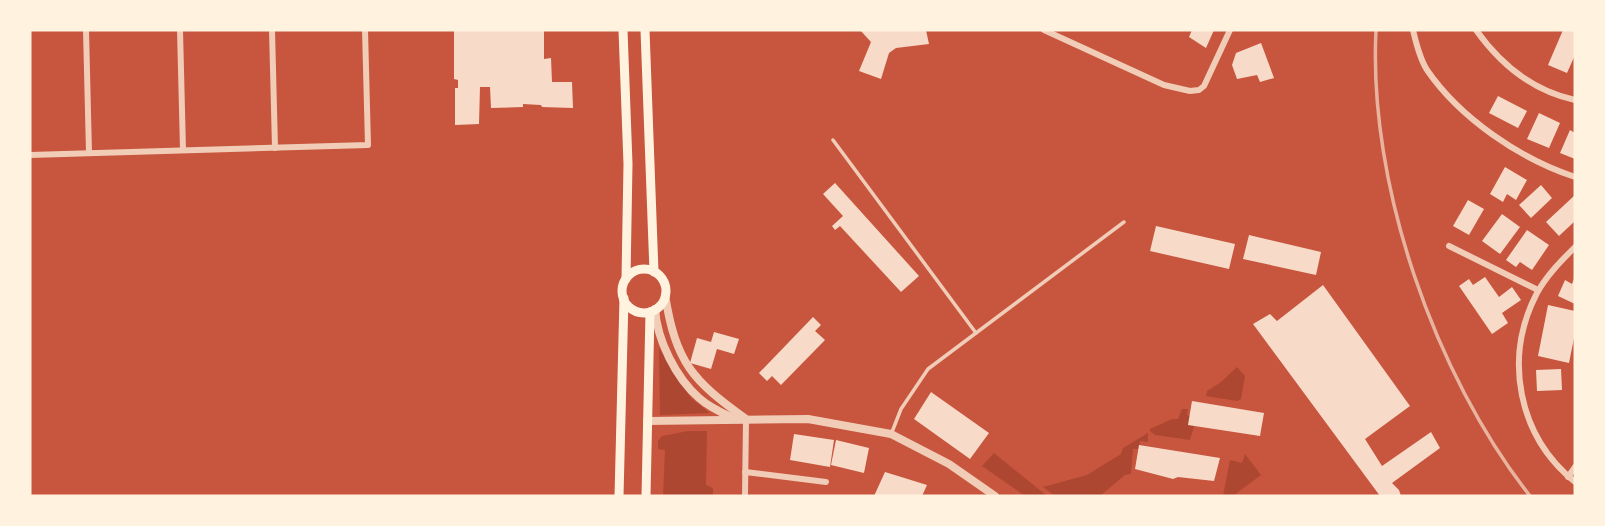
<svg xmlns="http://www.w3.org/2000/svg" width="1605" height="526" font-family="Karla,sans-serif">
<rect width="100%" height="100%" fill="#c8553d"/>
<g fill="#ae4732">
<path d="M659,348L691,398L710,413L660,415Z"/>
<path d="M1237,367L1245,376L1241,399L1237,401L1206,396L1207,391L1221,382Z"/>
<path d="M1182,409H1188L1187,415L1190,416L1194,426L1190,440L1155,435L1150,431V429L1172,419H1178Z"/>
<path d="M688,431H707L706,485L713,488V496H663L665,450L658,449V441L662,436Z"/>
<path d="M1148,433V442L1140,441L1139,449H1133L1131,474L1125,475L1100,496H1055L1043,487L1087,475L1121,454L1123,448Z"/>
<path d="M994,453L1047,496H1025L982,466Z"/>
<path d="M1245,454L1261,475L1233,496H1223L1230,460L1242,463Z"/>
</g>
<g fill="#f7dbc8">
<path d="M454,30H544V59L551,58L552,82H572L573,108L542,107L541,105L523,104V107L491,108L490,87H480L479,124L455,125V88H458V80L454,79Z"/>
<path d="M860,30H926L929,44L896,48L889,53L881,79L859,71L871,42Z"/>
<path d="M1192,30H1214L1206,48L1189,37Z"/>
<path d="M1563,30H1575V55L1567,73L1548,65Z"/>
<path d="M1261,43L1274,78L1260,82L1257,75L1237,79L1232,65L1236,53Z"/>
<path d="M1498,96L1527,111L1518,128L1489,113Z"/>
<path d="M1539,113L1560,123L1549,148L1527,139Z"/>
<path d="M1570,130L1575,133V159L1560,153Z"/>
<path d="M1505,167L1527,180L1516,200L1507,194L1503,202L1490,194Z"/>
<path d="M835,183L919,276L901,292L840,226L835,230L832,226L843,216L823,194Z"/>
<path d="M1541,185L1552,198L1531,218L1519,205Z"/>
<path d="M1575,195V221L1559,236L1546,222Z"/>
<path d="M1468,200L1484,209L1469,235L1453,226Z"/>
<path d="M1502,214L1520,227L1500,254L1482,241Z"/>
<path d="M1156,226L1235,244L1229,269L1150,251Z"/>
<path d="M1527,230L1549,245L1532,270L1520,262L1516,267L1506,260Z"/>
<path d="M1249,235L1321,252L1316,275L1243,259Z"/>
<path d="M1575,276V304L1558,296L1565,280L1572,284Z"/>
<path d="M1485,277L1499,297L1512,287L1521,300L1502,313L1508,323L1492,334L1459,286L1469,279L1473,285Z"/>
<path d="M1323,285L1410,406L1365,439L1382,466L1431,432L1440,448L1392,483L1399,490L1401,496H1380L1253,324L1270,314L1277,321Z"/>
<path d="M1548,305L1575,311V333L1569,363L1538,356Z"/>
<path d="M813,317L821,325L815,331L825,340L781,385L772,376L767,381L759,373Z"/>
<path d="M714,332L739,339L734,354L717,349L711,369L690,363L697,338L711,342Z"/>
<path d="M1561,369L1562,390L1537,391L1536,370Z"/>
<path d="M931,392L989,433L970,459L914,419Z"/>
<path d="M1192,401L1264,413L1260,436L1188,425Z"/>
<path d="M794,434L834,440L830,467L790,460Z"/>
<path d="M836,440L869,448L864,473L831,465Z"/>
<path d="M1139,445L1220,458L1214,481L1178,477L1173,479L1135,469Z"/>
<path d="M885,472L927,485L922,496H874Z"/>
</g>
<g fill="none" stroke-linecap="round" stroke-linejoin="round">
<g stroke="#f1ccb7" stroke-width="3.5">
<path d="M833,140L976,333"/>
<path d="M892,432L901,409L928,369L1124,222"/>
</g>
<g stroke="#f1ccb7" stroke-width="6">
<path d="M86,30L89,153"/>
<path d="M180,30L183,150"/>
<path d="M272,30L275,148"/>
<path d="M1044,30L1164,85L1190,91L1199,90L1204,86L1230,30"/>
<path d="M1413,30C1416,43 1420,59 1427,70C1460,118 1520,159 1575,177"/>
<path d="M1476,30C1501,65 1533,91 1575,100"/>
<path d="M30,155L368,145L365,30"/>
<path d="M1449,246L1538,290"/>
<path d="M1575,247C1561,261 1547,275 1537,293C1503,358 1518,436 1575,482"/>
<path d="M745,472L826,482"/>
<path d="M1568,477L1575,467"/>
<path d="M745,496L746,419"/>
</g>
<g stroke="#f1ccb7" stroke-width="8">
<path d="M665,295C676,363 692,380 746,419"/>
<path d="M655,309C657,340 676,378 699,398C709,407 722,413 733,418"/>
<path d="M647,421L808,419L891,434L949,464L995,496"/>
</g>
<g stroke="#fff3e0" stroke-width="9">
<path d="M623,30L628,164L626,279"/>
<path d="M645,30L654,272"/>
<circle cx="644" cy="291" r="22"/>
<path d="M619,496L624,298"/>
<path d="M646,496L650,312"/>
</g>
<path stroke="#e9b49f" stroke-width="3.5" d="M1376,30C1368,185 1435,375 1530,496"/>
</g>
<rect width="1605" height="526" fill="none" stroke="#fff3e0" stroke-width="63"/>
</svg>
